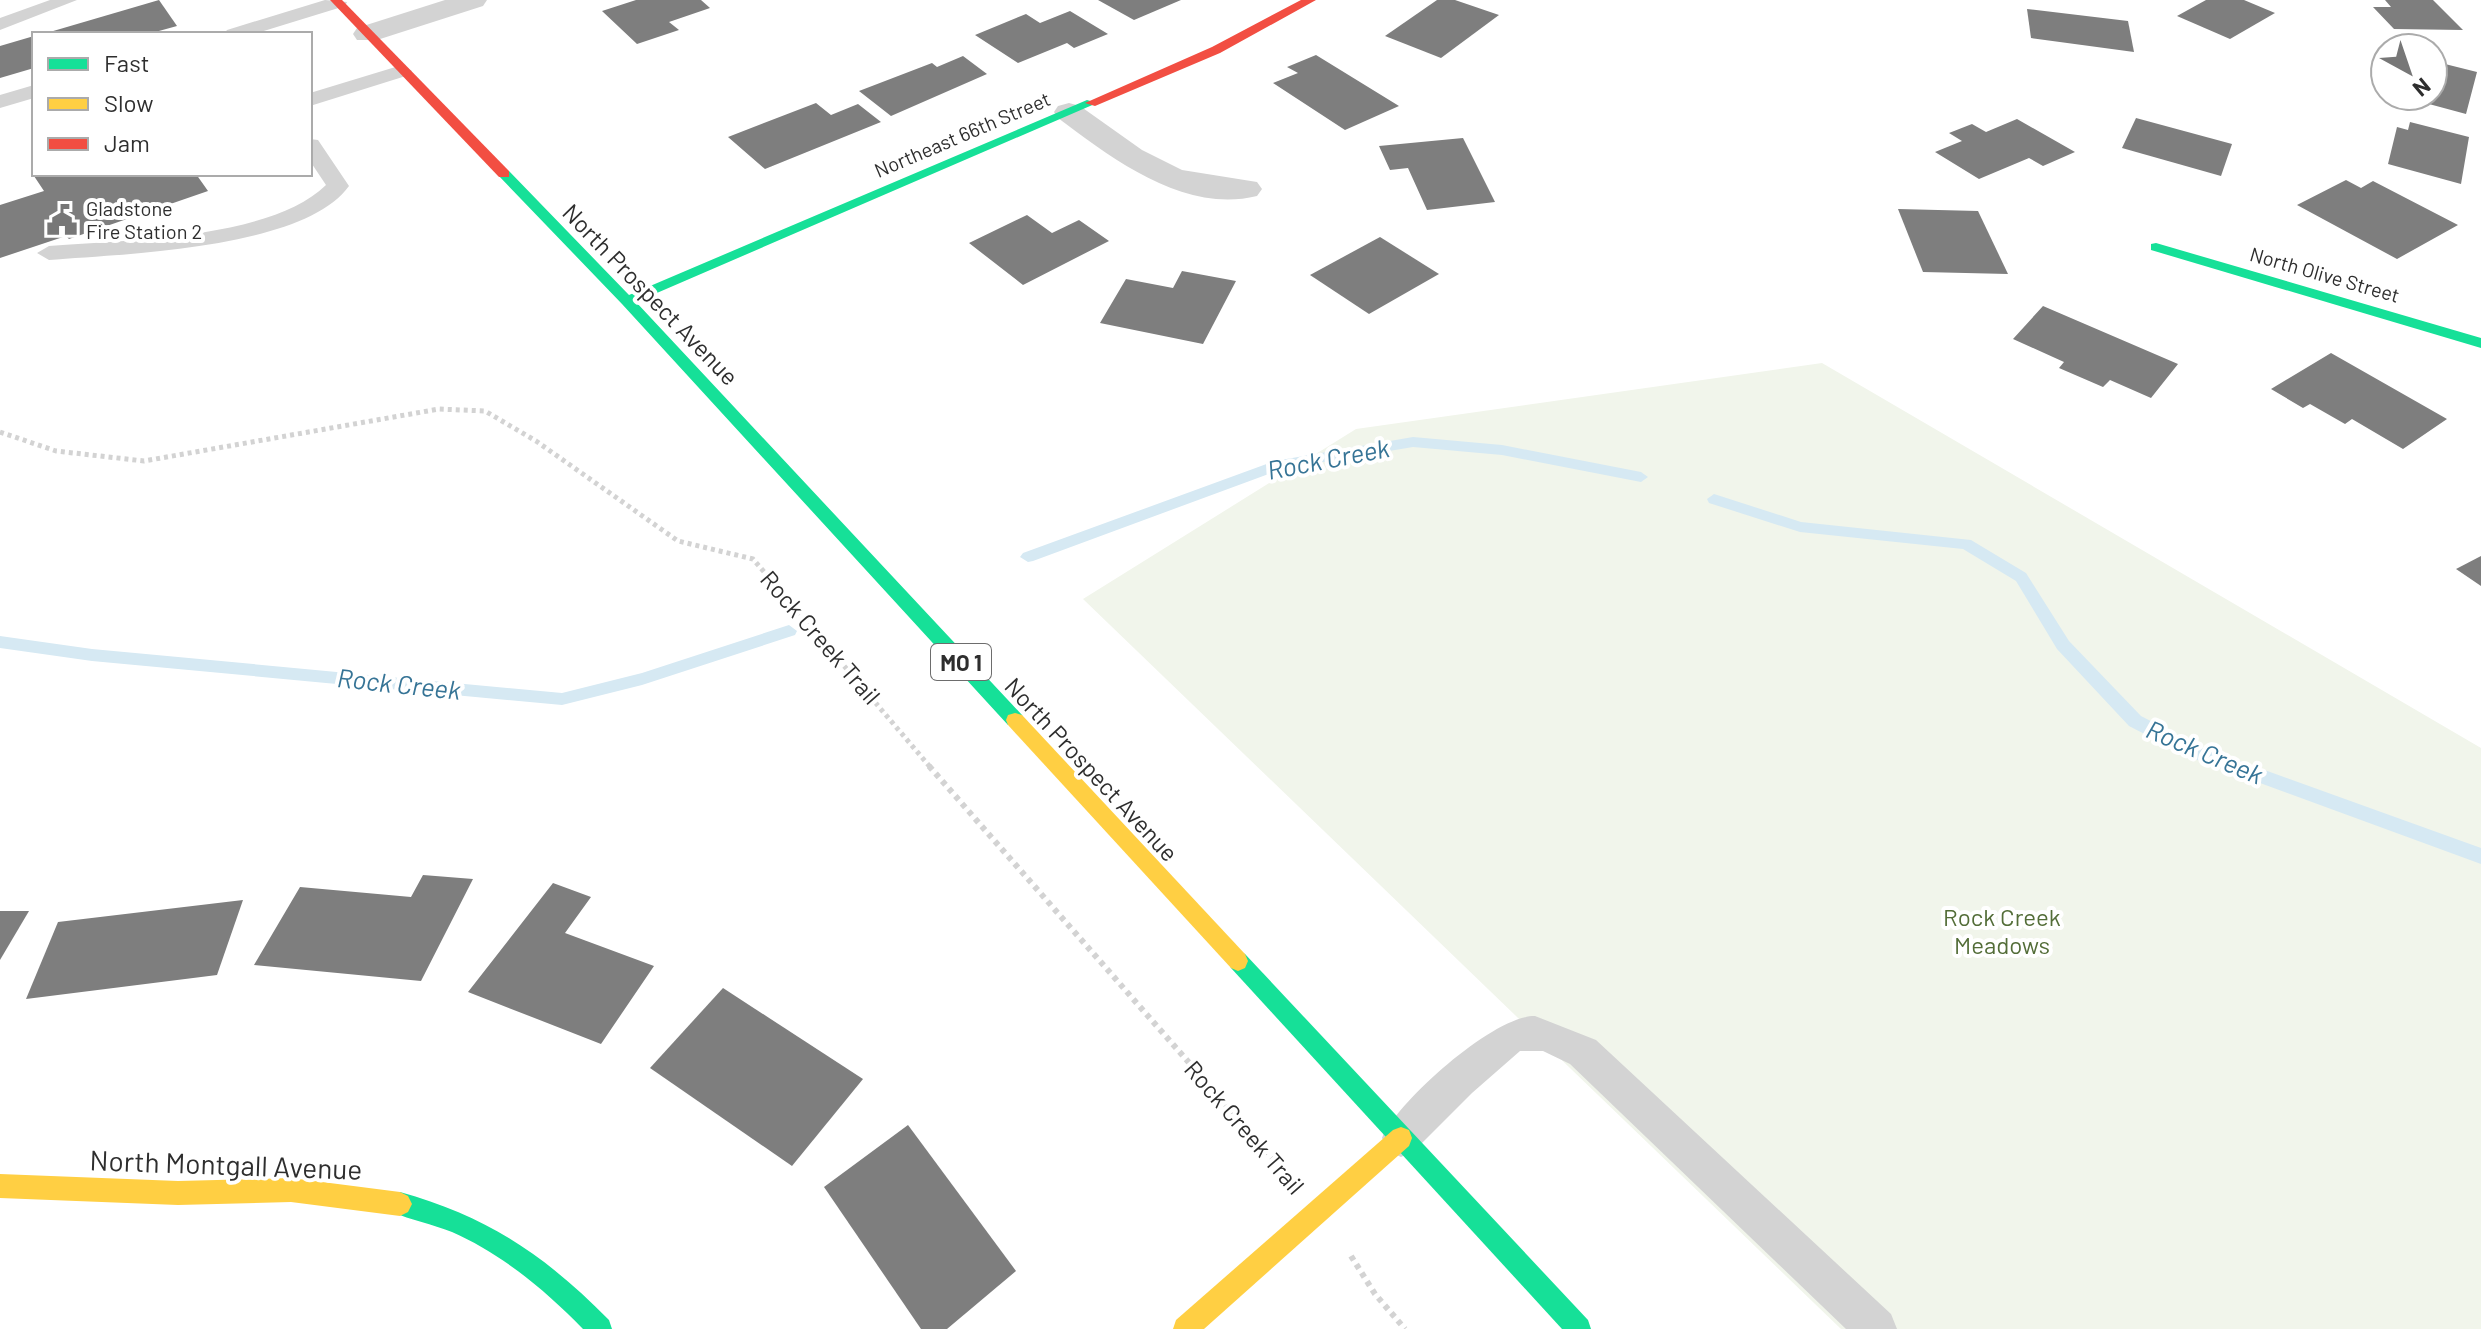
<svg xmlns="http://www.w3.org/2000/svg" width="2481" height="1329" font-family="Barlow,sans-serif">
<rect width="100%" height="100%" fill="#fff"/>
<path fill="#f1f5eb" d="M1822,363L2481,748V1329H1841L1083,599L1356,429Z"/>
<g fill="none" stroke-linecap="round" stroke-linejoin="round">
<g fill="#d6e9f3" fill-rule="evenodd">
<path d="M1413,437L1502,445L1641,472L1648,477L1641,482L1502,455L1413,447L1282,469L1033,561L1028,562L1020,557L1023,553L1275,461Z"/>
<path d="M1714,494L1801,522L1971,540L2026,573L2069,641L2141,716L2201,747L2481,848V864L2189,757L2129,726L2057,649L2016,581L1963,549L1800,532L1709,503L1707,499Z"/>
<path d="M789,625L797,631L795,635L642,685L562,705L92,661L0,648V636L92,649L562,693L642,673Z"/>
</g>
</g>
<g fill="#7e7e7e">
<path d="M159,0L177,26L148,34H43Z"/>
<path d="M636,0H701L710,8L669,22L679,30L637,44L602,11Z"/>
<path d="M1098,0H1181L1134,20Z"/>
<path d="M1437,0H1455L1499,15L1441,58L1385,36Z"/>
<path d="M2206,0H2244L2275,13L2230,39L2177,16Z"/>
<path d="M2385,0H2433L2463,30L2394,29L2373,7H2391Z"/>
<path d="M2027,9L2128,21L2134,52L2031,38Z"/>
<path d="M1070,11L1108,34L1074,48L1067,43L1018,63L975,35L1026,14L1040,23Z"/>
<path d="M34,36V68L0,78V46Z"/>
<path d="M1316,55L1399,106L1345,130L1273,83L1298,73L1287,67Z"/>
<path d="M963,56L987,74L891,116L859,91L932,63L937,67Z"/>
<path d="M2433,61L2477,72L2466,114L2403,97L2433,96Z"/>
<path d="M816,103L831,115L858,104L881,122L765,169L728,137Z"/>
<path d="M2136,118L2232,144L2221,176L2122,148Z"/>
<path d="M2017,119L2075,152L2043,166L2029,158L1979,179L1935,152L1962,141L1949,133L1972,124L1986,132Z"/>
<path d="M2410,122L2469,137L2461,184L2388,164L2397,127L2408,130Z"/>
<path d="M1463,138L1495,202L1427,210L1408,168L1390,170L1379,146Z"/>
<path d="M39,174H196L208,191L69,239L66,236L0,258V205L44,191L34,176Z"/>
<path d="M2346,180L2361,188L2373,181L2458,225L2397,259L2297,205Z"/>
<path d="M1898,209L1978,211L2008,274L1923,272Z"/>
<path d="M1027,215L1052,233L1079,220L1109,241L1023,285L969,243Z"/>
<path d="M1380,237L1439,274L1369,314L1310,275Z"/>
<path d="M1182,271L1236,281L1203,344L1100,323L1126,279L1173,288Z"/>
<path d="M2043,306L2178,364L2151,398L2110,380L2103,387L2059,368L2064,362L2013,339Z"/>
<path d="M2331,353L2447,419L2403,449L2352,419L2345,424L2310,404L2303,408L2271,389Z"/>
<path d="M2481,556V586L2456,569Z"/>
<path d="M423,875L473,879L421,981L254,965L300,887L411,897Z"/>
<path d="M553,883L591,897L565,933L654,966L601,1044L468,992Z"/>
<path d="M243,900L217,975L26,999L58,922Z"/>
<path d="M0,911H29L0,960Z"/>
<path d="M723,988L863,1079L792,1166L650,1068Z"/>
<path d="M908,1125L1016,1271L947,1329H921L824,1187Z"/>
</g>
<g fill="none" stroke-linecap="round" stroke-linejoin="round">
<path stroke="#d3d3d3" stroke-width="5" stroke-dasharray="4 4" stroke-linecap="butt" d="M0,432L56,451L144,461L439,409L485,411L536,441L678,541L753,559L931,768"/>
<g stroke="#d3d3d3" stroke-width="6" stroke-dasharray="5 5" stroke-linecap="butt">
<path d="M929,766L1283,1170"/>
<path d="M1351,1256L1375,1294L1405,1329"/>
</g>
<g fill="#d3d3d3" fill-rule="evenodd">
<path d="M50,0H77L0,30V18Z"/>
<path d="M325,0L347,2L345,6L254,34H224L227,30Z"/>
<path d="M402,65L412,71L409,75L310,106V93Z"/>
<path d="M34,85V98L0,108V95Z"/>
<path d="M310,139L318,140L349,186C304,249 123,254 49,260L37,253L49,246C125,240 271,239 326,185L310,161Z"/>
<path d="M1535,1016L1596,1040L1891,1314L1897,1329H1846L1570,1064L1543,1051H1520L1472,1093L1414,1151L1401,1157L1388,1151L1382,1138C1397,1102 1494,1015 1535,1016Z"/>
</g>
<g fill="#d3d3d3" fill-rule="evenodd">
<path d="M445,0H487L483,6L377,40H357L353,34L357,28Z"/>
<path d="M1069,103L1080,106L1142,150L1182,170L1257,182L1262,189L1257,196C1184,214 1113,159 1058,118L1054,112L1058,106Z"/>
</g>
<g fill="#16e098" fill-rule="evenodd">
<path d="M1087,100L1097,103L636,302L1022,715L1024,720L1022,725H1008L622,304L497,174L509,171L629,295Z"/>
<path d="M2156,243L2481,338V348L2151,250V244Z"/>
<path d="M1238,951L1245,954L1588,1320L1591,1329H1562L1231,968L1228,961L1231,954Z"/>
<path d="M400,1192C487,1216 546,1256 609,1320L612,1329H583C545,1290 502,1254 452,1232C432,1224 411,1220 392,1212L388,1204L392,1196Z"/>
</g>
<g fill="#ffcf43" fill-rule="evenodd">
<path d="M1015,713L1022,715L1245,954L1248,961L1245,968L1238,971L1231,968L1008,725L1006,720L1008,715Z"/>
<path d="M1401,1127L1409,1130L1412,1138L1409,1146L1204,1329H1173L1176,1320L1393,1130Z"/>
<path d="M0,1174L178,1181L291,1178L400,1192L408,1196L412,1204L408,1212L400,1216L291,1202L178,1205L0,1198Z"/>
</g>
<g fill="#f24e42" fill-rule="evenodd">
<path d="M330,0H342L509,171V177H499Z"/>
<path d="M1301,0H1316L1220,53L1095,106L1085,103L1212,47Z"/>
</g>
</g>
<defs>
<symbol id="civic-bare" viewBox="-9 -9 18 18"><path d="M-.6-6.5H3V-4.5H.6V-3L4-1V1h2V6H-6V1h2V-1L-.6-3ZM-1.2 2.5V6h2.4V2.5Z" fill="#777" stroke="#fff" stroke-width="2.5" paint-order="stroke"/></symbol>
</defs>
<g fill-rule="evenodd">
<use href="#civic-bare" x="40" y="198" width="44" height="44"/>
</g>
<g text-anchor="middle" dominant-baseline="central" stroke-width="8" stroke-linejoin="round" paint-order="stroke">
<g font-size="20" fill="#2e2e2e" stroke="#fff">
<text transform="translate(962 134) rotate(-23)">Northeast 66th Street</text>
<text transform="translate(2325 274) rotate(16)">North Olive Street</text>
</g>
<g font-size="20" fill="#2e2e2e" stroke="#fff" text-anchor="start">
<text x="86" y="208">Gladstone<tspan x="86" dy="23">Fire Station 2</tspan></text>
</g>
<rect fill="#fff" stroke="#6d6d6d" stroke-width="2" x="931" y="644" width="60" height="36" rx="6"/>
<g font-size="22" font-weight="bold" fill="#2e2e2e">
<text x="961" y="662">MO 1</text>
</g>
<g font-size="24" fill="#2e2e2e" stroke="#fff">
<text transform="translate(651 294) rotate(46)">North Prospect Avenue</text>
<text transform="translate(821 637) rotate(49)">Rock Creek Trail</text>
<text transform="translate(1092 769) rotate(47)">North Prospect Avenue</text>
<text transform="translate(1245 1127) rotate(49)">Rock Creek Trail</text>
</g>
<g font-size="24" fill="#536d38" stroke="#fff">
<text x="2002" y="916">Rock Creek<tspan x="2002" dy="28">Meadows</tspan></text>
</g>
<g font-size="26" font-style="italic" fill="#367496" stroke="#fff">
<text transform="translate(1328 458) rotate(-11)">Rock Creek</text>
<text transform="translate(399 683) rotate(6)">Rock Creek</text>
<text transform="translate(2205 751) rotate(23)">Rock Creek</text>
</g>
<g font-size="28" fill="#2e2e2e" stroke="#fff">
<text transform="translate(226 1164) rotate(2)">North Montgall Avenue</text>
</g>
</g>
<rect x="32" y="32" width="280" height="144" fill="#ffffff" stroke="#ababab" stroke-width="2"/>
<rect x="48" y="58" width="40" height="12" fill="#16e098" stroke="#ababab" stroke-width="2"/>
<text x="104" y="72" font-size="24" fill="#2e2e2e">Fast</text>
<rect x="48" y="98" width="40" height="12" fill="#ffcf43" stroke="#ababab" stroke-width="2"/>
<text x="104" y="112" font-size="24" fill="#2e2e2e">Slow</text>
<rect x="48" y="138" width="40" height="12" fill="#f24e42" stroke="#ababab" stroke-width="2"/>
<text x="104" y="152" font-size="24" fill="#2e2e2e">Jam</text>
<g transform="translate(2409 72) rotate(140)"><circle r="38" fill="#ffffff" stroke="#ababab" stroke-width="2"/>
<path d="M0-6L14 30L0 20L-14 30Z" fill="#777777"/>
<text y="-12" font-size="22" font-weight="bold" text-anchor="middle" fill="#2e2e2e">N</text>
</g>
</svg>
